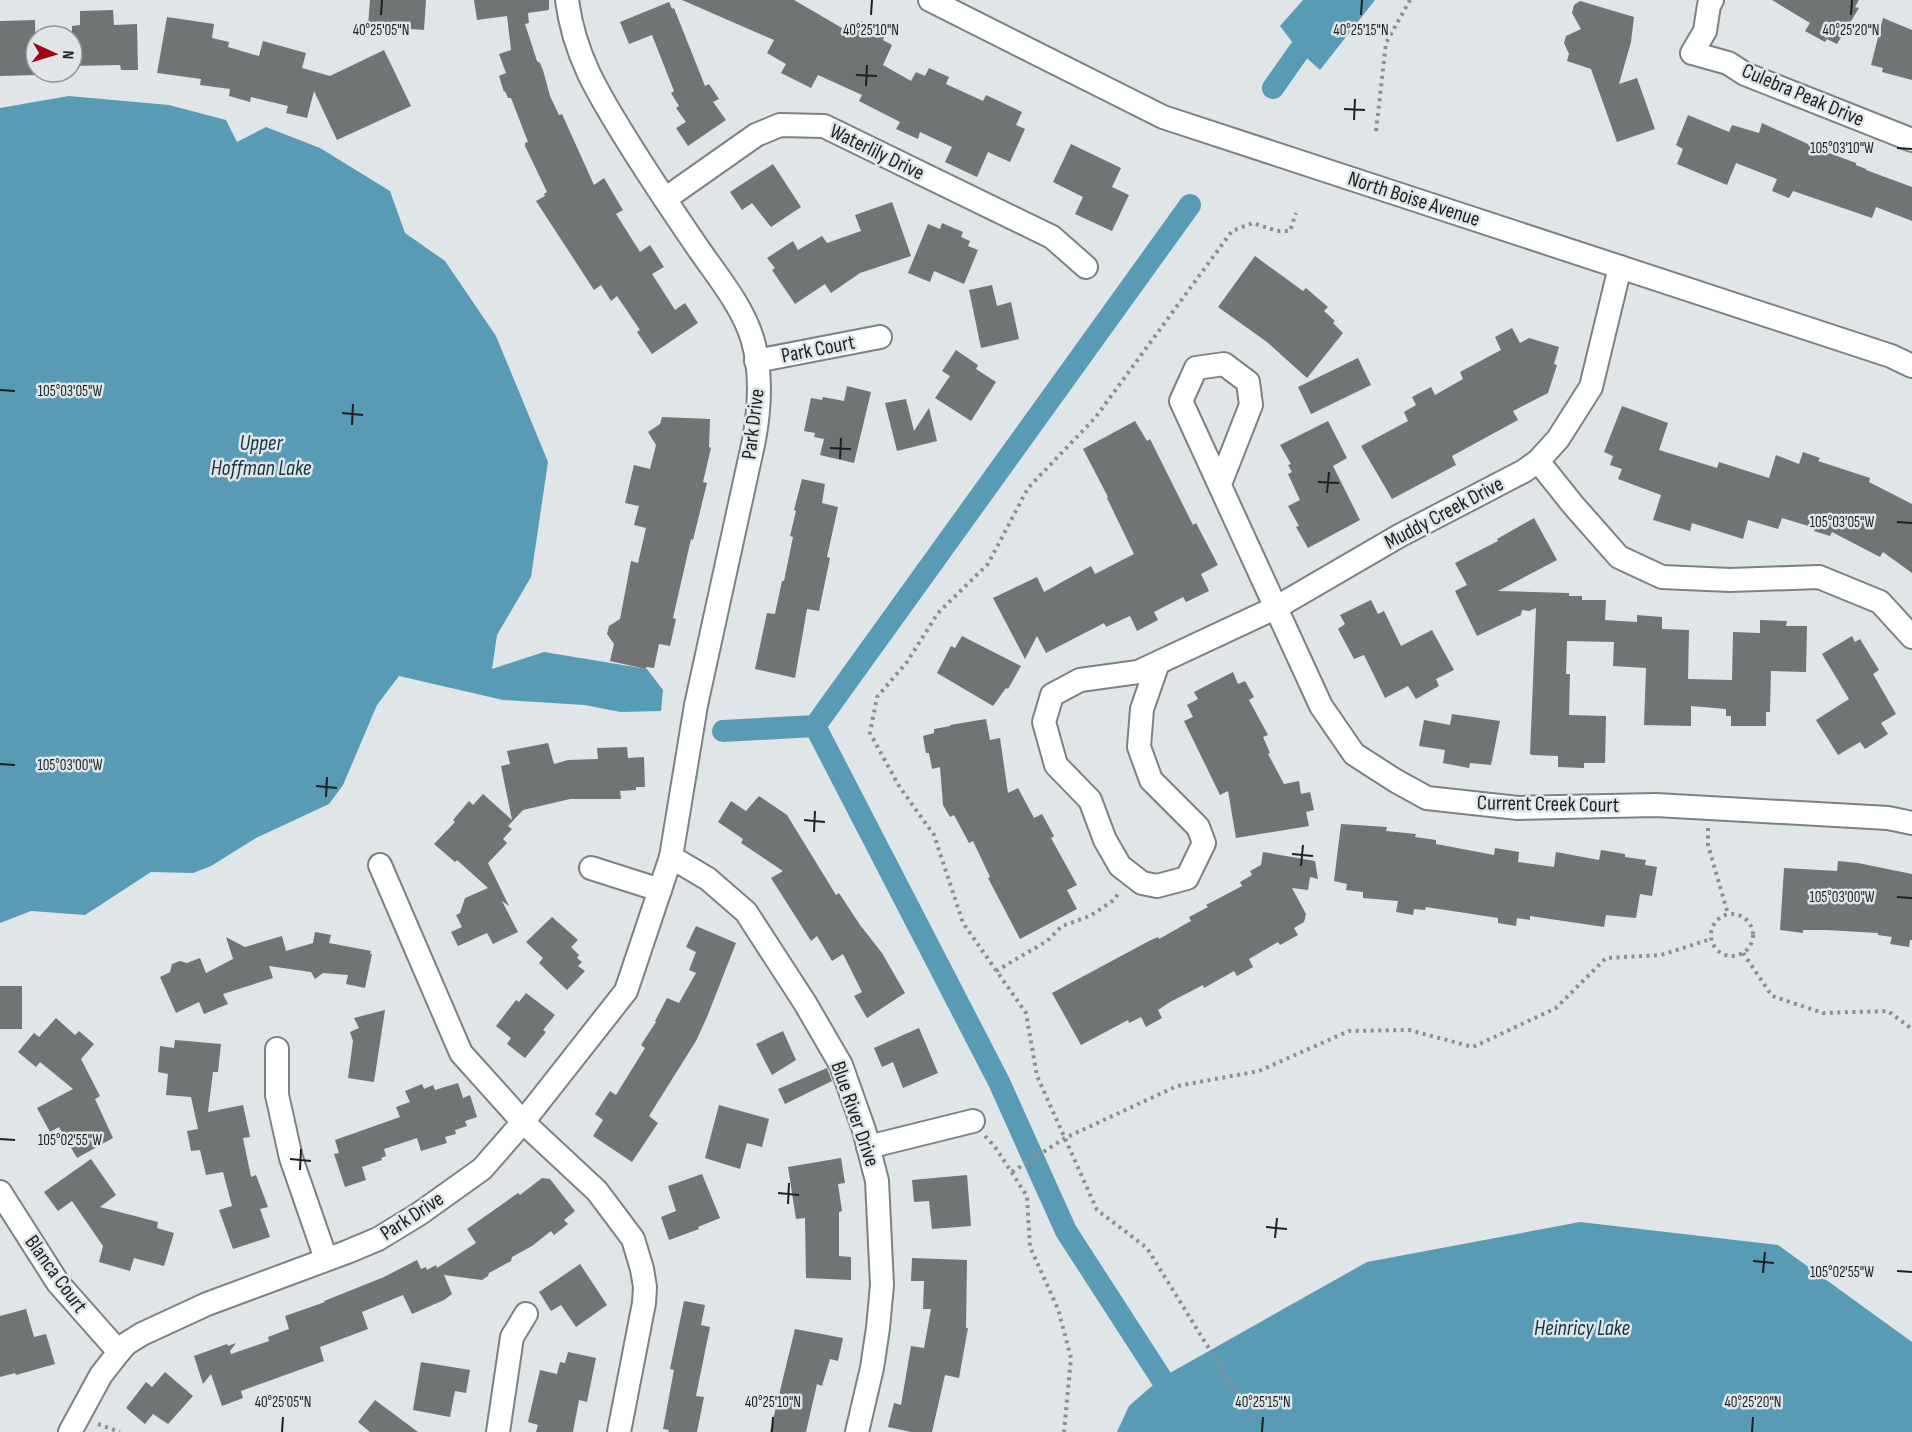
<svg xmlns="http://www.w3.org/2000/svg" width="1912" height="1432" font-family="'Sofia Sans Condensed',sans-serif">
<rect width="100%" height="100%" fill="#e0e5e7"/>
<g fill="#589bb5">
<path d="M1303,0H1375L1320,70L1299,51L1280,26Z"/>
<path d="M69,96L169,105L226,120L237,142L266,127L320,148L390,191L405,233L445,261L496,336L548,462L531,577L497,635L492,669L544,652L647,669L663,690L661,711L621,712L584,705L503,700L399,676L377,705L343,785L329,804L256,838L211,866L193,873L151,872L85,915L31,911L0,923V108Z"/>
<path d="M1580,1222L1778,1245L1912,1342V1432H1117L1129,1406L1161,1378L1367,1262Z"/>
</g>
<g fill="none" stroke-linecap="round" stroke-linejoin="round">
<g stroke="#589bb5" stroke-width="22">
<path d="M1273,88L1299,51"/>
<path d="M815,726L999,1082L1066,1231L1161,1378"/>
<path d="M815,726L1190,205"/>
<path d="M723,731L815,726"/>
</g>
</g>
<g fill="#6f7475">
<path d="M370,0H426L424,30L368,26Z"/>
<path d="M474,0H549V10L528,13L529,23L525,24L537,61L540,63L543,70L550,96L559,115L562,114L594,185L604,178L623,210L616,214L640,252L650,245L664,267L652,274L675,310L685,303L698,323L652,354L637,332L640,330L617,296L611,301L601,285L594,290L536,201L545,196L544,194L547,192L525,146V143L528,142L511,98H508L505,91L504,92L499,76L506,73L499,54L511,50L507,16L477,20Z"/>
<path d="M682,0H794L854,35L861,21L886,33L883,40L892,45L883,65L911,81L916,72L925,76L929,68L949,77L946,84L983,101L986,95L1022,112L1016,125L1025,129L1010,162L988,152L977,177L945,162L952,147L920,132L918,139L896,129L900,122L859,101L862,95L818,75L811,88L781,73L786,64L767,53L774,40Z"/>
<path d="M1772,0H1859L1855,7L1859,8L1837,44L1827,39L1825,42L1805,31L1810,23Z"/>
<path d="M1580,1L1634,17L1631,42L1619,84L1637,78L1655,129L1617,142L1591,69L1567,61L1569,54L1564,43L1566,36L1581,29L1572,13L1574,5Z"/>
<path d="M669,2L672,9L674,8L705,86L709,84L719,99L713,102L726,120L688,146L676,128L686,122L676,108L679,106L671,93L674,91L652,35L629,44L620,22Z"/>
<path d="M113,10L114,25L137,24L138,70H121L120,65L72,66V26L80,25V11Z"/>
<path d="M167,17L214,24L212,38L229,42L228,47L259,56L263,41L306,53L302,68L330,76L384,50L411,106L337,140L314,91L307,118L286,113L288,106L251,97L250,102L229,96L230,89L200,85L201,79L157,73Z"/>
<path d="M1883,18L1912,30V80L1882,72L1883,68L1871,65Z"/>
<path d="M35,20L36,75L0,76V21Z"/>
<path d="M1688,115L1729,132L1732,125L1759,133L1762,123L1821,150L1856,163V165L1866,169V170L1912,187V221L1876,207L1872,218L1793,191L1789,198L1772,191L1777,179L1736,163L1727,185L1677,164L1683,149L1676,145Z"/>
<path d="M1071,144L1121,168L1112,187L1129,195L1112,231L1075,214L1083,197L1053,182Z"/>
<path d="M773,164L801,207L771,227L752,203L742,210L730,192Z"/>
<path d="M892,202L911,256L860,273L831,293L825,284L795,304L772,270L775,268L767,258L793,241L798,250L822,236L827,243L861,231L855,215Z"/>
<path d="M942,223L963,232L961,237L970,241L968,246L978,250L964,284L934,271L930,282L908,273L928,224L940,229Z"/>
<path d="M1255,256L1303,291L1306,288L1328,307L1324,311L1335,321L1333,323L1343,333L1307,378L1267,342L1218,307Z"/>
<path d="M992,285L997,306L1011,302L1019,339L981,348L969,290Z"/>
<path d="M1512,328L1520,343L1529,338L1559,347L1554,364L1557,365L1548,393L1513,411L1518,420L1452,456L1456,465L1392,499L1361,446L1408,421L1404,412L1416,405L1412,397L1431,387L1435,395L1463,379L1460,372L1501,350L1495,337Z"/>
<path d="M956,350L978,365L976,369L996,382L971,421L935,398L950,376L942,371Z"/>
<path d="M1358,358L1371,385L1311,414L1298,387Z"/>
<path d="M847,386L871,392L854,463L820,455L824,439L814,437L815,433L804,431L811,398L822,400L823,397L844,401Z"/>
<path d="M906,399L914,431L929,408L937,441L897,451L885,403Z"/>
<path d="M1622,406L1668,423L1659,450L1717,468L1719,462L1769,478L1776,455L1799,464L1803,452L1820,458L1818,461L1870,478L1869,482L1912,504V573L1883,552L1880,557L1832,532L1830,536L1814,531L1815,528L1782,518L1778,529L1748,520L1743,539L1692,523L1690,531L1653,520L1661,495L1618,479L1622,469L1610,465L1613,456L1604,452Z"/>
<path d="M662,417L710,419L709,447L711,448L703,482L707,483L693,540L691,539L673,618L676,619L670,646L659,644L654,668L646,667V669L610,661L614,644L607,634L609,626L620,619L631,561L638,563L646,528L634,525L639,506L625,503L634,465L650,469L656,445L648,432L660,424Z"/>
<path d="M1135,421L1147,441L1150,439L1193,525L1196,523L1218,565L1201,574L1209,591L1186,602L1183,597L1154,612L1158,620L1137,631L1130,616L1106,627L1104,623L1046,653L1037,636L1025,659L993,598L1037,577L1044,592L1091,566L1095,574L1134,554L1107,498L1108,497L1083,449Z"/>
<path d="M1328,421L1347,458L1333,466L1360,520L1308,548L1296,527L1299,526L1288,506L1300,500L1288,474L1292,472L1288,465L1291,464L1280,445Z"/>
<path d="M802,479L825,484L822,503L838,507L827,557L830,558L819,611L807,609L795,678L755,669L767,613L775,614L782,581H784L793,537L790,536L796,511L794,510Z"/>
<path d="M1534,518L1557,560L1498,591L1569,593V596H1582V600H1606L1605,620L1637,622V615L1662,617V629L1689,630L1688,679L1732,680L1733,632L1760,633V620L1787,621L1786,626H1807L1806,672L1771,671L1770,712H1766V726H1731V716H1726V709L1691,706V726L1644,725L1646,668L1613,666L1614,642L1567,641L1566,674H1570L1569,715L1606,716L1605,763H1584V768L1558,767V756L1532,755L1530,754L1536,608L1529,611L1522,610L1521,615L1477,636L1455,591L1467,585L1455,563L1498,541L1497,539Z"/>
<path d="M1371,600L1378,614L1384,611L1401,646L1432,630L1454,670L1436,679L1439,686L1416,699L1408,686L1385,698L1364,655L1354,659L1338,629L1345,624L1340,615Z"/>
<path d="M962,636L1021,666L1008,689L1006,688L993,706L937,673L951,646L955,648Z"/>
<path d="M1852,636L1855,642L1860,639L1879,670L1873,674L1896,714L1881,723L1888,734L1865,749L1860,742L1838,755L1816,720L1849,699L1822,654Z"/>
<path d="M1233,672L1238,684L1245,681L1254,697L1249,700L1268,735L1263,737L1270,753L1268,754L1284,784L1299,781L1301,794L1310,792L1314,810L1306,812L1309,826L1236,838L1228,791L1220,795L1184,721L1193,717L1187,705L1198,699L1194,692Z"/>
<path d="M1452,714L1500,721L1491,765L1470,763L1469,768L1443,763L1445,750L1419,746L1424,720L1450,725Z"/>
<path d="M986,719L990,740L1000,738L1008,793L1018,788L1034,818L1042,814L1054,836L1051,838L1077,885L1067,890L1077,909L1020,939L988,878L990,877L973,841L969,843L954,815L950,817L943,805L940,767L932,769L929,753H926L923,736L934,733V729L950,726V725Z"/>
<path d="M548,743L554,764L568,760L598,759L597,748L627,747L628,758L644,757L645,787H636V790L620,791L621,799H570L523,810L508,826L512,829L503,839L507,843L488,863L509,906L502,901L518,932L493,944L487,933L458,946L451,932L462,927L456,915L460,913L465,898L488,888L457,860L455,862L434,844L455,822L453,820L469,801L473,805L483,794L512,820L501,766L510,764L507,751Z"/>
<path d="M759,796L787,815L836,895L839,893L860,925L882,953L905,993L867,1018L854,996L862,992L843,954L832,961L817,936L811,941L771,878L783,871L741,843L743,839L718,822L731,801L746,811Z"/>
<path d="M1341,824L1387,827L1386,831L1416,834L1415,837L1436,840V844L1494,855L1495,848L1519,852L1518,862L1554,867L1556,852L1599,860L1601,850L1625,854V857L1646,860L1645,865L1657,867L1652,896L1640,894L1636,918L1606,915L1604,927L1530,916V920L1517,918L1516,926L1498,923V918L1426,907L1425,910L1414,909L1413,915L1396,912L1398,901L1363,898V892L1346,890L1347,884L1334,881Z"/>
<path d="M1263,852L1315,861L1318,879L1310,877L1308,890L1292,888L1306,914L1304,922L1294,928L1298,935L1280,945L1278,942L1249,959L1253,967L1237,976L1234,971L1204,988L1203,985L1170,1002L1158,1010L1162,1018L1146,1027L1141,1017L1129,1023L1128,1020L1081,1045L1052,993L1149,941L1158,937L1159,939L1191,921L1189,917L1208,907L1206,905L1242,886L1240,882L1252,875L1250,871L1261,865Z"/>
<path d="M1838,861L1858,863L1912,874V940H1910L1909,947L1890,944L1892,937L1878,935V933L1826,930H1803V933L1780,930L1784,868L1837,871Z"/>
<path d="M552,917L578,940L571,947L579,955L577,958L582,962L578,966L585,971L567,990L539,963L543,958L526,942Z"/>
<path d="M696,926L736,943L707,1017L696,1041L649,1116L658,1123L632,1162L593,1136L603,1120L595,1114L610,1091L616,1095L645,1048L641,1045L656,1022L655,1021L667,998L679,1003L696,973L689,970L696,952L686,947Z"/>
<path d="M315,932L331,935L329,943L371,951L370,954H372L365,988L346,984L348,975L323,973L315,979L311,972L269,966L273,978L223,994L228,1004L204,1014L199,1002L176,1013L160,977L170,972L172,964L180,961L187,963L200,958L206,973L233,959L226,937L245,947L282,936L286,951L313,943Z"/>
<rect x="0" y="986" width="22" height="43"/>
<path d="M526,993L555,1015L543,1030L546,1032L525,1058L507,1044L511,1038L496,1026L516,1000L519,1002Z"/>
<path d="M385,1010L374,1082L348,1078L353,1041L350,1032L359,1028L354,1018Z"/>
<path d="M56,1018L75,1035L79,1031L94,1044L81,1059L100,1096L95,1099L113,1138L77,1158L59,1127L50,1132L37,1108L73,1089L40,1062L36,1067L18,1052L34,1033L39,1037Z"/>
<path d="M919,1028L938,1073L903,1088L893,1062L882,1067L874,1048Z"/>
<path d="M783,1031L796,1060L772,1075L756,1044Z"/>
<path d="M175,1040L221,1044L218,1072H213L208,1112L243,1105L250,1137L243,1138L251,1177L256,1175L268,1207L260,1209L270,1237L233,1249L219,1210L232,1206L223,1172L206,1175L200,1150L191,1151L187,1131L198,1129L191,1097L166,1095L168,1074L158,1072L160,1046L174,1048Z"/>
<path d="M827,1068L832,1081L785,1104L778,1089Z"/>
<path d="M458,1083L463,1098L470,1095L477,1117L465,1121L467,1126L455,1130L456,1134L445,1137L447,1143L421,1151L417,1138L384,1149L386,1156L381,1158L382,1160L362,1167L366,1180L345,1187L334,1154L339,1153L335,1140L400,1117L396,1107L410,1102L405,1091L422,1084L424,1089L433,1085L435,1090Z"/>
<path d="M719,1105L769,1119L762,1147L747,1143L740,1169L705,1158Z"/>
<path d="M841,1158L845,1183L838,1184L842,1211L839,1212V1256L851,1257V1280L806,1278L805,1218L796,1219L788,1167Z"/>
<path d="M91,1159L116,1195L100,1207L158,1222L157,1228L174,1233L164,1266L134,1258L130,1271L99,1262L103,1246L72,1201L58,1211L44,1192Z"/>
<path d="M702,1174L720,1218L698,1227L699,1229L669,1240L661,1217L676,1211L668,1186Z"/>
<path d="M967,1175L971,1226L932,1229L929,1201L914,1202L912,1180Z"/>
<path d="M542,1178L550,1179L575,1211L564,1220L568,1224L554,1235L551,1231L532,1246L512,1257L511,1261L489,1273L488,1276L482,1280L444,1275L452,1294L444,1300L412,1314L403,1295L362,1312L368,1329L320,1347L324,1361L241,1391L243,1398L222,1406L211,1374L203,1384L194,1356L227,1344L228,1346L236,1343L230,1351L231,1354L269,1341L268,1337L289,1329L285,1316L325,1302L324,1301L384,1277L417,1260L421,1269L426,1267L427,1270L436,1265L437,1268L476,1243L467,1229L518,1193L520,1195Z"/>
<path d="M912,1258L967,1260L966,1328H968L959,1378L945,1375L932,1432H911L888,1427L894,1403L901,1405L911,1346L924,1348L931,1309H923L924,1281H911Z"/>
<path d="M580,1264L607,1305L576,1327L561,1305L551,1311L539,1292Z"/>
<path d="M684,1301L705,1305L701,1325L710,1327L696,1396L704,1397L697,1432H668L669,1430L663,1429L674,1370L670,1369Z"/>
<path d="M26,1309L34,1337L46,1334L55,1364L16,1375L15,1373L0,1377V1316Z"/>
<path d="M795,1329L843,1338L838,1361L830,1359L822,1386L817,1384L806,1432H770Z"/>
<path d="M568,1352L596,1358L587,1402L579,1400L573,1432H536L538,1425L528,1422L540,1370L557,1374L560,1362L565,1363Z"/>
<path d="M421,1362L470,1370L466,1393L455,1391L450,1417L413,1410Z"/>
<path d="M165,1372L193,1396L168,1424L153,1414L145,1424L126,1408L146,1382L152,1387Z"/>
<path d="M375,1400L418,1432H370L358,1422Z"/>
</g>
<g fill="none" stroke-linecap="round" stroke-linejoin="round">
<defs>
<g id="minor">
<path d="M930,0L1163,117L1891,356L1912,366"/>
<path d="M1712,0L1709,5L1705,31L1692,53L1728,63L1745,74L1912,140"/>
<path d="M665,199L756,135L780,125L824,126L1052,237L1086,267"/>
<path d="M756,361L880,337"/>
<path d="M1538,461L1574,506L1619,557L1662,577L1730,580L1819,577L1880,602L1912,637"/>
<path d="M1220,484L1251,405L1248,382L1224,364L1196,368L1181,401L1321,706L1354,754L1396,781L1427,798L1518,808L1656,805L1888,818L1912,823"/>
<path d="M1158,663L1142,709L1139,747L1151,780L1198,827L1204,843L1187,878L1157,886L1142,883L1120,866L1105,840L1090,800L1056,765L1044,722L1052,695L1080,680L1138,672L1277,607L1399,536L1524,471L1538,461L1558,439L1591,387L1620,267"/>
<path d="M671,857L708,879L746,912L805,1003L841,1065L864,1130L877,1181L882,1285L878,1328L872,1368L857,1432"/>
<path d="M380,865L461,1053L523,1122L597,1191L633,1239L642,1269L645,1287L644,1303L619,1432"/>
<path d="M591,868L660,890"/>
<path d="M277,1049V1095L291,1158L326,1259"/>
<path d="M868,1147L973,1121"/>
<path d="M0,1192L58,1283L119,1352"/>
<path d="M70,1432L101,1375L119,1352L126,1344L142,1334L207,1304L347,1252L378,1239L419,1214L482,1169L523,1122L626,991L671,857L696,705L754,440C760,407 762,374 753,341C744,309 719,278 700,251C674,213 649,176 625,137C597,92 574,54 567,0"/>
<path d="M498,1432L512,1337L526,1314"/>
</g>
</defs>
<use href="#minor" stroke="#7c8182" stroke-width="26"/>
<g stroke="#8c8f91" stroke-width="4" stroke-dasharray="3 4.5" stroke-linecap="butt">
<path d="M1376,131L1386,43L1410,0"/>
<path d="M1708,828V845L1728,914"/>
<circle cx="1732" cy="935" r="21"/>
<path d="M1743,953L1772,996L1823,1013L1888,1011L1912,1029"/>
<path d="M996,971L1047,941L1062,926L1090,916L1114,900L1120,891"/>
<path d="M985,1136L995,1147L1027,1196L1030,1247L1058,1309L1071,1358L1064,1432"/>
<path d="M1012,1172L1065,1138L1177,1086L1259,1071L1349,1031L1409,1030L1473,1047L1556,1008L1606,958L1661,955L1711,939"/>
<path d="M1240,1399L1147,1248L1097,1210L1037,1076L1026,1013L963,923L934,835L899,786L870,733L877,697L907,662L938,613L988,564L1028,488L1095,418L1232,231L1253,223L1277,231H1290L1296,213"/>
<path d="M98,1424L120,1432"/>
</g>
<use href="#minor" stroke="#fff" stroke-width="22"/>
</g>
<path fill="none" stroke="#1e2021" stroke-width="2" d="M381,15L382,0M871,15L872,0M1361,15L1362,0M1851,15L1852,0M856,75L877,76M866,86L867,65M1344,109L1365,110M1354,120L1355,99M1897,148L1912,149M0,390L15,391M342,413L363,415M352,425L353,404M830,448L851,449M840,459L841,438M1318,482L1339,483M1327,493L1329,472M1897,522L1912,523M0,764L15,765M316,786L337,788M326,797L327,777M804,820L825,822M814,832L815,811M1292,854L1313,856M1301,866L1303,845M1897,897L1912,898M0,1139L15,1140M290,1159L311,1161M300,1170L301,1149M778,1193L799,1195M788,1204L789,1183M1266,1227L1287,1229M1275,1238L1277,1218M1753,1261L1774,1263M1897,1271L1912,1272M1763,1273L1765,1252M282,1432L283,1417M772,1432L773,1417M1262,1432L1263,1417M1752,1432L1753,1417"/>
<g text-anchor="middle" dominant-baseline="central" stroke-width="5" stroke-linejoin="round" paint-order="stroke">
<g font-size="21" fill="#1e2021" stroke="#e0e5e7">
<text transform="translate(1803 95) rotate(23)">Culebra Peak Drive</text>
<text transform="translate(877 152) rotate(26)">Waterlily Drive</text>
<text transform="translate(1414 199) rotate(18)">North Boise Avenue</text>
<text transform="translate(818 349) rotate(-11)">Park Court</text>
<text transform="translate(753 424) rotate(-83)">Park Drive</text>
<text transform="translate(1444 513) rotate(-28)">Muddy Creek Drive</text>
<text transform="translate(1548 804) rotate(1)">Current Creek Court</text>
<text transform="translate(855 1114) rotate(71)">Blue River Drive</text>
<text transform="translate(412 1216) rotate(-33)">Park Drive</text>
<text transform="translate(56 1274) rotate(54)">Blanca Court</text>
</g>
<g font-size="22" font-style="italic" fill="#143440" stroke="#e0e5e7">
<text x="261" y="443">Upper<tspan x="261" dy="25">Hoffman Lake</tspan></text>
<text x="1582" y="1328">Heinricy Lake</text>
</g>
</g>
<g font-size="15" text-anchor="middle" fill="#1e2021" stroke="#e0e5e7" stroke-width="5" stroke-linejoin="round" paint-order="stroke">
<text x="381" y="35">40°25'05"N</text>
<text x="871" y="35">40°25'10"N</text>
<text x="1361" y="35">40°25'15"N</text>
<text x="1851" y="35">40°25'20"N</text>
<text x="1842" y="153">105°03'10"W</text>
<text x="70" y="396">105°03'05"W</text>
<text x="1842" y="527">105°03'05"W</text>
<text x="70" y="770">105°03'00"W</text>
<text x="1842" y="902">105°03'00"W</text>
<text x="70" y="1145">105°02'55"W</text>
<text x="1842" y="1277">105°02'55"W</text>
<text x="283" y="1407">40°25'05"N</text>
<text x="773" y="1407">40°25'10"N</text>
<text x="1263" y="1407">40°25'15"N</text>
<text x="1753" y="1407">40°25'20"N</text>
</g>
<g transform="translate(54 54) rotate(94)"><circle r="28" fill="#e0e5e7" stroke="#929698" stroke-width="1.5"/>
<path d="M0-4.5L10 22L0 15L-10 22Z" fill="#a20615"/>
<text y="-9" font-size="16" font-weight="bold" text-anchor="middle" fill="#1e2021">N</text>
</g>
</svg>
